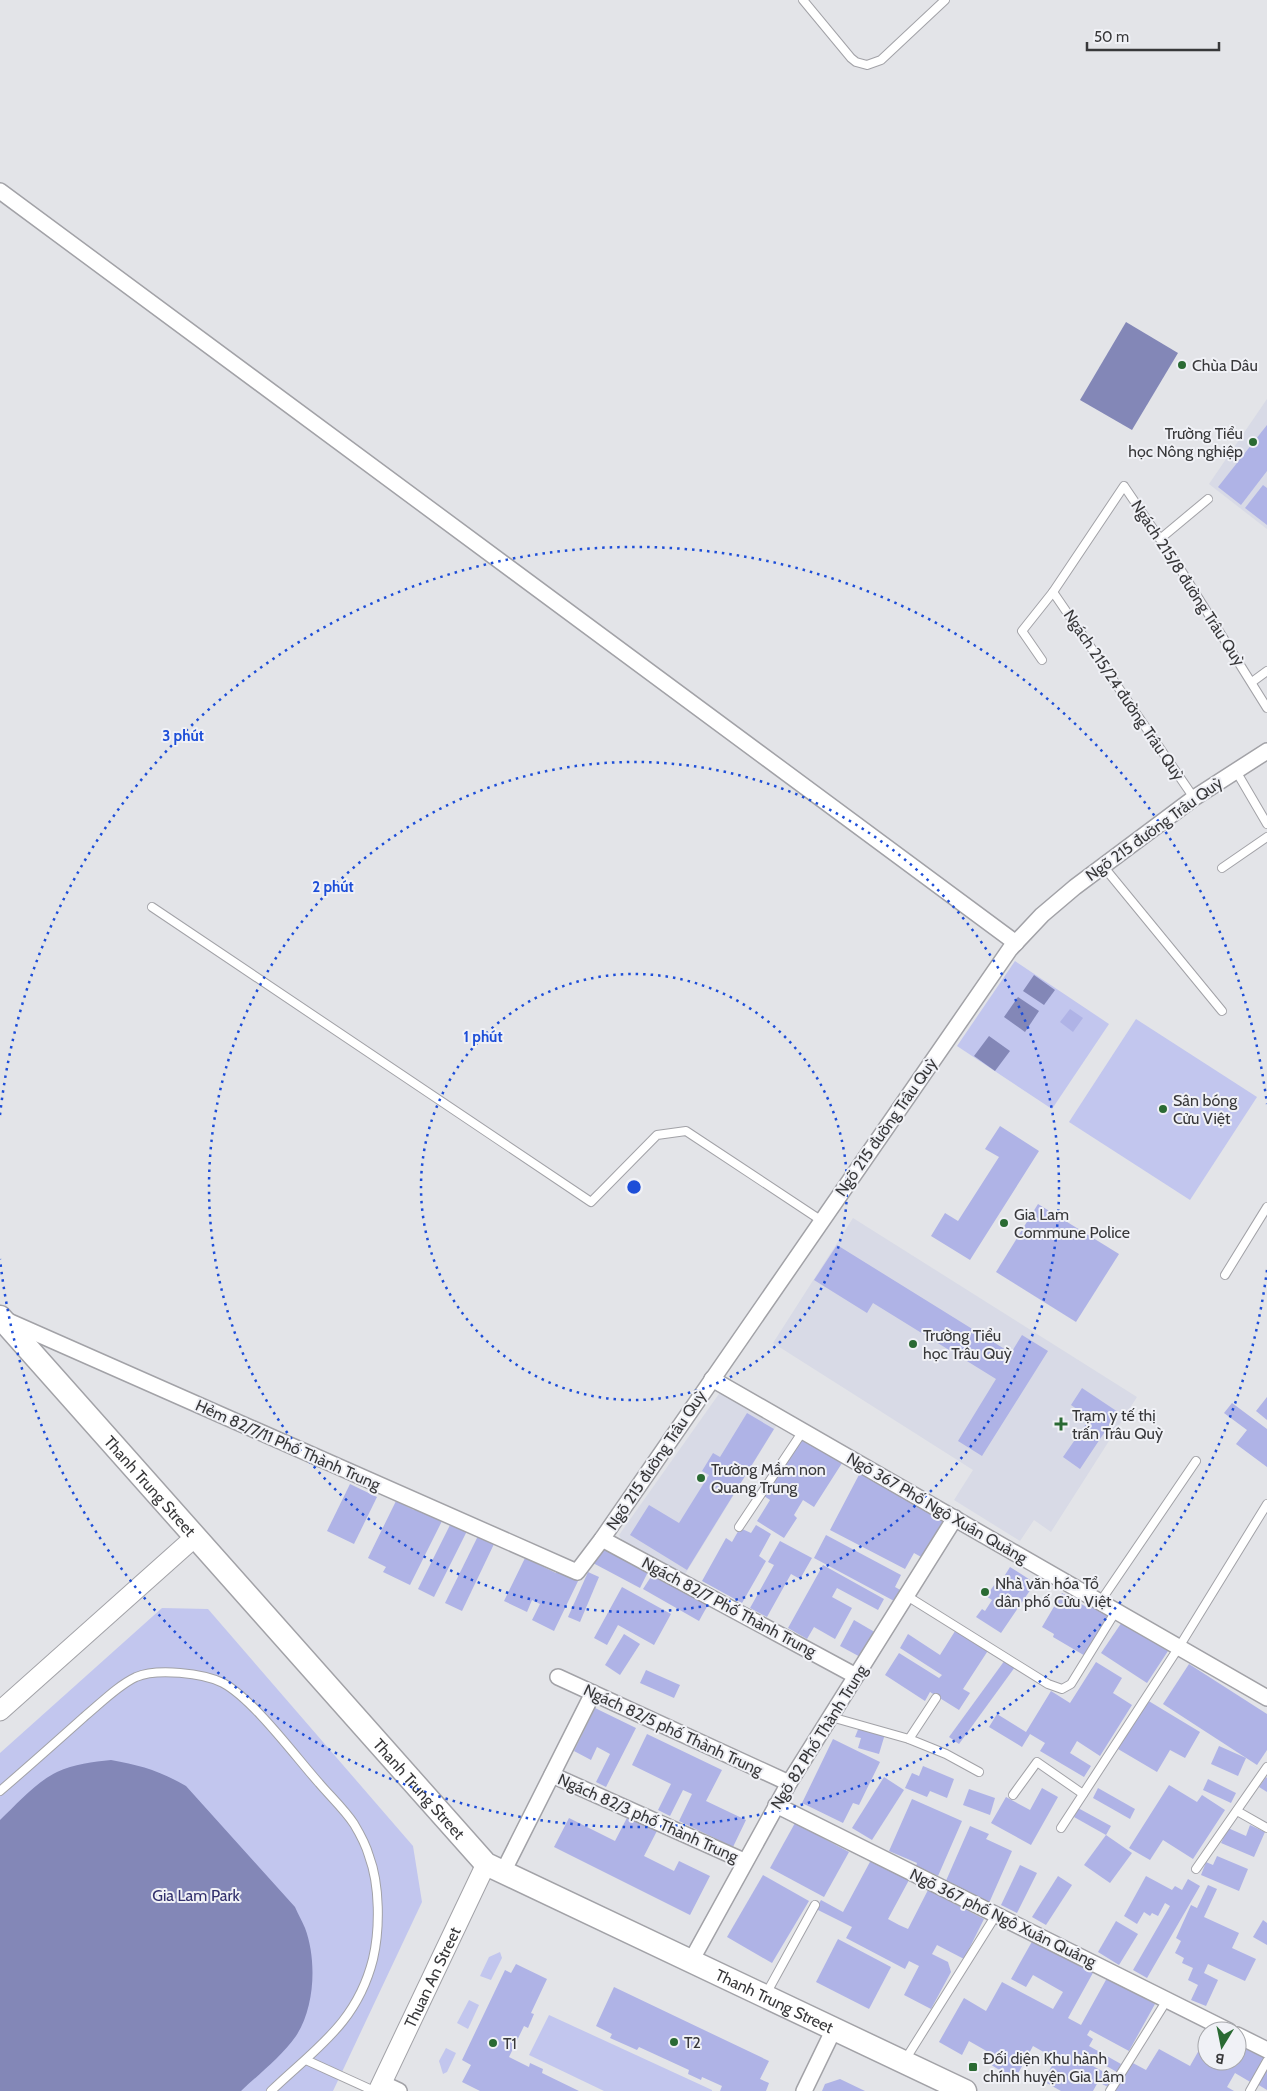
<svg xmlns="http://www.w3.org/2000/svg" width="1267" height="2091" font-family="Cabin,sans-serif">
<rect width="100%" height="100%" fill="#e3e4e8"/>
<g fill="#d8dae6">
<path d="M1267,399V529L1209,484Z"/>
<path d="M853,1218L1137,1397L1051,1532L1034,1520L1020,1541L954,1500L973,1470L773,1343Z"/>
<path d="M721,1391L778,1423L684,1576L622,1541L619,1535Z"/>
</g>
<g fill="#c2c6ee">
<path d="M1015,961L1109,1024L1052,1109L957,1046Z"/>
<path d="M1136,1019L1257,1097L1190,1200L1069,1122Z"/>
<path d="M162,1608L208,1609L413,1846L422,1902L333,2091H0V1753Z"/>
<path d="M500,1952L502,1958L491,1980L480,1976L489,1957Z"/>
<path d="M469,2000L479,2005L468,2029L457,2023Z"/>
<path d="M549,2015L712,2090V2091H604L529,2055Z"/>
<path d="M446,2048L456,2053L447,2072L443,2074L439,2061Z"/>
</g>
<g fill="#8387b7">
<path d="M1126,322L1178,353L1132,430L1080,400Z"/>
<path d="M1034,975L1055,990L1044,1005L1023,991Z"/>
<path d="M1018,997L1039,1011L1025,1032L1004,1017Z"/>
<path d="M989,1036L1010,1051L995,1071L974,1056Z"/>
<path d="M111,1760C140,1765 160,1771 186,1786L295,1907C298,1914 302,1921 305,1928C317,1960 315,2007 296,2036C281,2057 259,2074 241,2091H0V1820C17,1804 36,1782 57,1772C74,1764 93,1762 111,1760Z"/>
</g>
<g fill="#afb3e6">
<path d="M1267,425V471L1241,505L1218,487Z"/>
<path d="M1263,485L1267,488V525L1245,508Z"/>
<path d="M1070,1009L1083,1018L1073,1032L1060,1022Z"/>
<path d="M1000,1126L1039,1151L970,1260L931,1236L945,1213L958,1221L999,1157L985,1149Z"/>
<path d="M1038,1204L1119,1254L1076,1322L996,1272Z"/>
<path d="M837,1245L1011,1353L1022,1335L1048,1351L982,1456L958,1441L996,1379L873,1303L867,1313L814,1280Z"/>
<path d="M1082,1388L1118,1412L1080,1469L1063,1457L1090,1418L1071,1405Z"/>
<path d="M1267,1397V1420L1256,1411Z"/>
<path d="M1232,1403L1267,1429V1467L1236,1444L1247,1430L1224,1413Z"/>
<path d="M747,1413L774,1429L687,1570L630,1535L649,1505L679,1523L709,1475L702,1471L713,1453L720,1457Z"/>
<path d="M803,1435L844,1460L814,1507L803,1500L794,1515L797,1518L784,1538L757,1521L770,1500L764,1496Z"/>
<path d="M861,1471L946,1515L923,1558L914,1553L905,1569L830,1530Z"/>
<path d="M350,1484L377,1497L354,1544L327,1531Z"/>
<path d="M396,1501L414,1510L415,1506L443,1519L410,1585L383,1572L386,1567L368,1558Z"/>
<path d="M451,1523L467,1531L434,1597L418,1589Z"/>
<path d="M756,1525L771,1534L759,1556L766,1561L742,1603L702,1581L726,1538L732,1542L740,1528L751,1533Z"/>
<path d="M826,1535L901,1575L895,1587L902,1591L896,1602L814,1558Z"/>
<path d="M478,1536L494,1544L462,1611L445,1603Z"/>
<path d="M780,1541L812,1558L800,1579L791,1574L767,1617L750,1608L774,1565L768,1562Z"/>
<path d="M603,1545L649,1570L640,1588L593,1563Z"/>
<path d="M525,1558L556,1573L559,1566L580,1577L554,1631L532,1620L540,1604L532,1600L527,1612L504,1601Z"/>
<path d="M823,1565L884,1599L878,1610L837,1588L832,1597L852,1608L835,1639L814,1627L807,1639L788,1628Z"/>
<path d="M1010,1567L1035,1583L1001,1633L976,1617L982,1609L985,1611L992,1600L986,1596L995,1584L1001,1588L1008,1577L1005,1575Z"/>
<path d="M588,1572L599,1577L580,1622L568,1617Z"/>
<path d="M654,1572L709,1603L699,1621L643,1589Z"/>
<path d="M622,1587L671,1614L654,1645L618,1625L607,1645L594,1638Z"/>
<path d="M1062,1593L1090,1609L1094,1602L1113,1613L1087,1657L1053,1637L1054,1634L1042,1627Z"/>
<path d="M854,1620L878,1634L864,1659L840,1646Z"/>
<path d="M1122,1622L1168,1651L1147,1683L1101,1653Z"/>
<path d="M957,1628L989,1649L963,1689L970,1693L959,1710L930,1692L925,1701L885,1675L899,1653L939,1678L942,1675L900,1648L908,1634L940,1655Z"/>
<path d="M624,1634L640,1644L620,1675L605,1665Z"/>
<path d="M1005,1660L1015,1667L959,1744L949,1737Z"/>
<path d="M1096,1662L1122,1678L1113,1693L1132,1705L1100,1756L1077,1741L1070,1753L1091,1766L1084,1777L1040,1751L1045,1743L1030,1734L1022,1747L989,1727L997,1714L1026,1732L1051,1691L1070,1703Z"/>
<path d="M1189,1664L1267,1714V1750L1257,1765L1163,1704Z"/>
<path d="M646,1670L680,1685L674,1698L640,1683Z"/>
<path d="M1147,1700L1200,1732L1185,1758L1170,1750L1157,1772L1118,1749Z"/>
<path d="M595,1708L636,1728L606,1787L596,1782L610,1754L597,1747L591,1760L574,1751Z"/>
<path d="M859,1727L885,1734L879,1754L858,1748L861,1738L855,1737Z"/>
<path d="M647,1734L722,1770L706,1801L746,1820L733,1847L679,1821L692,1794L683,1790L670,1816L658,1810L671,1784L632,1765Z"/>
<path d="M833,1739L880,1762L859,1805L853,1803L843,1823L802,1803Z"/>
<path d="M1219,1746L1246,1758L1238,1776L1211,1764Z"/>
<path d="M923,1766L954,1779L947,1798L930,1791L927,1797L905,1788L912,1773L919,1776Z"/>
<path d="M884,1777L904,1790L872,1840L852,1828Z"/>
<path d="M1266,1777L1267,1778V1792L1259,1787Z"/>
<path d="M1208,1779L1236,1793L1231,1803L1203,1790Z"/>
<path d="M1169,1785L1197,1802L1202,1795L1225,1810L1193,1859L1163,1840L1150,1860L1129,1848Z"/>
<path d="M1042,1788L1058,1797L1031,1845L991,1823L1006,1797L1030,1810Z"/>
<path d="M1098,1788L1135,1809L1130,1819L1093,1798Z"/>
<path d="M969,1789L995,1798L990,1815L963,1805Z"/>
<path d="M912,1799L962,1821L938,1876L916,1866L917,1863L889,1851Z"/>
<path d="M1078,1808L1111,1826L1106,1835L1074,1817Z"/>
<path d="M630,1812L659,1827L644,1856L674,1871L679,1861L710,1876L690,1915L554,1847L569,1818L615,1841Z"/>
<path d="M795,1823L849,1852L824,1897L770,1868Z"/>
<path d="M1250,1825L1265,1832L1254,1857L1221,1843L1228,1828L1246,1836Z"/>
<path d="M970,1826L989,1834L986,1839L1012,1851L989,1903L945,1883Z"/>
<path d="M1106,1835L1132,1853L1110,1883L1084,1865Z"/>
<path d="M1217,1856L1248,1869L1239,1891L1201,1875L1206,1862L1213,1865Z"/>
<path d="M871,1860L909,1880L888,1919L899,1925L908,1929L928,1890L984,1919L964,1959L937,1945L932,1954L948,1962L951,1972L931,2009L904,1995L919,1966L909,1961L905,1969L846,1938L852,1927L816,1909L821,1900L843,1912Z"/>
<path d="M1020,1865L1037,1873L1017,1913L1001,1905Z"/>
<path d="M763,1875L809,1901L772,1963L727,1937Z"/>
<path d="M1058,1876L1072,1885L1046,1925L1032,1917Z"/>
<path d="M1146,1876L1172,1890L1175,1886L1182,1890L1188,1879L1200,1886L1147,1978L1133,1970L1170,1906L1165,1903L1158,1916L1152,1913L1150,1916L1144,1912L1137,1924L1124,1916Z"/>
<path d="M1208,1885L1217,1889L1204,1917L1239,1933L1232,1948L1256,1959L1245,1981L1208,1964L1204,1973L1218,1980L1206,2006L1191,2000L1198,1985L1188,1980L1193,1968L1182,1963L1184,1958L1175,1953L1181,1941L1176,1938L1191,1905L1197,1908Z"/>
<path d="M1263,1920L1267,1923V1945L1253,1937Z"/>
<path d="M1116,1921L1138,1934L1119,1965L1098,1952Z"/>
<path d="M1034,1938L1094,1971L1068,2018L1081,2025L1107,1978L1155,2004L1129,2051L1090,2030L1087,2035L1093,2039L1089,2046L1121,2064L1117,2072L1085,2054L1082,2060L1113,2077L1108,2087L1098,2082L1093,2091H1061L1043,2081L1056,2059L1033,2046L1015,2079L986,2062L990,2053L969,2041L962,2055L939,2042L964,1998L986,2011L1002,1982L1053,2009L1063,1992L1033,1975L1026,1987L1011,1979Z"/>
<path d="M838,1939L891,1967L869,2009L816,1982Z"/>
<path d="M516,1964L547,1979L531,2013L534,2014L528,2028L524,2026L509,2057L529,2067L530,2063L543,2069L542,2073L579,2091H480L462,2082L471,2065L462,2060L505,1970L511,1973Z"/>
<path d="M614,1987L769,2061L760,2079L769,2083L766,2091H720L722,2086L702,2077L701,2080L688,2074L689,2070L639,2047L637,2050L610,2038L612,2034L596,2026Z"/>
<path d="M1207,2036V2061H1237V2041L1266,2057L1252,2083L1235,2073L1227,2087L1234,2091H1114L1131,2062L1146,2070L1159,2049L1190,2066Z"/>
<path d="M1267,2066V2090L1257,2084Z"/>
<path d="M840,2079L865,2091H822L825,2084Z"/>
</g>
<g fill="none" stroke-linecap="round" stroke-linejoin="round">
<defs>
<g id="service">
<path d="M803,0L851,58L856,62L867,65L881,60L945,0"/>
<path d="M1160,539L1208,499"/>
<path d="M1053,592L1194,798"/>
<path d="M1042,660L1022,631L1053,592L1124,486L1179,567L1267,708"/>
<path d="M1252,682L1267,671"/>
<path d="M1236,771L1267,824"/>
<path d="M1103,866L1222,1011"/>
<path d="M1222,868L1267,837"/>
<path d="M152,907L591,1202L657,1135L686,1131L822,1221"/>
<path d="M1225,1275L1267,1207"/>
<path d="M739,1527L803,1431"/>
<path d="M907,1596L1048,1684L1062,1689L1071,1684L1116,1611"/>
<path d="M1100,1602L1196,1461"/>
<path d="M831,1717L909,1739L946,1754L979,1772"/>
<path d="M909,1739L936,1698"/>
<path d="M0,1791C28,1767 56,1742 84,1717C100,1704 117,1686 136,1677C157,1668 203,1673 223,1683C253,1699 295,1756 319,1783C330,1796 345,1810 354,1824C360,1834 366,1845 369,1856C380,1885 380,1929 373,1959C357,2023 316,2048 271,2091"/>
<path d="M1013,1795L1037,1762L1083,1794"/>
<path d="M1237,1811L1267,1828"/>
<path d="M1061,1828L1179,1647L1267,1504"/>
<path d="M1196,1869L1267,1767"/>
<path d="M766,1994L815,1905"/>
<path d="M306,2060L374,2091"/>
<path d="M905,2060L996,1915"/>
<path d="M1110,2091L1167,2000"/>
<path d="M1250,2091L1267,2061"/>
</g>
<g id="minor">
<path d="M0,191L1016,943"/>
<path d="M6,1320L577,1572L602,1539L1010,949L1042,915L1075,887L1194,798L1267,751"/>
<path d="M712,1379L1267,1698"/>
<path d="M602,1539L856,1676"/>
<path d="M558,1677L789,1783"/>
<path d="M552,1775L744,1861"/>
<path d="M776,1805L1229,2031"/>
<path d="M503,1872L593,1693"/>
<path d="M691,1961L789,1783L955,1518"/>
<path d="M1237,2035L1267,2050"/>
<path d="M382,2083L399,2091"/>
<path d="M804,2091L834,2029"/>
</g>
<g id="tertiary">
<path d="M0,1711L195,1537"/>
<path id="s1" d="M378,2091L486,1864"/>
</g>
<g id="secondary">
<path id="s2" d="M0,1317L486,1864L965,2091"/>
</g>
</defs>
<use href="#service" stroke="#a2a2a7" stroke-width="10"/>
<use href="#minor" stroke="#a2a2a7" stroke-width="18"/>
<use href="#tertiary" stroke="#a2a2a7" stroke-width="21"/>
<use href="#secondary" stroke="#a2a2a7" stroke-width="25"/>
<use href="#service" stroke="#fff" stroke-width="8"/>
<use href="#minor" stroke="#fff" stroke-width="15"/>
<use href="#tertiary" stroke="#fff" stroke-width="19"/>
<use href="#secondary" stroke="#fff" stroke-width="22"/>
</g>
<g fill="none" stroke="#1d4ed8" stroke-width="2.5" stroke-dasharray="2.5 5">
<circle cx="634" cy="1187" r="213"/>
<circle cx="634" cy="1187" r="425"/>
<path d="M1267 1270A638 638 0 0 1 0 1259M0 1115A638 638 0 0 1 1267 1104"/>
</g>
<g fill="#2a6a33" stroke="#f0f1f6" stroke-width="2">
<circle cx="1182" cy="365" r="5"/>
<circle cx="1253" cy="442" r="5"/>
<circle cx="1163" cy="1109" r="5"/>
<circle cx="1004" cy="1223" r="5"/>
<circle cx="913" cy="1344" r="5"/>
<path d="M1058.5 1416.5h5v5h5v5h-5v5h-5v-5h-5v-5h5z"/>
<circle cx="701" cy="1478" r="5"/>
<circle cx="985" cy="1592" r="5"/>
<circle cx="674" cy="2042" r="5"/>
<circle cx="493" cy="2043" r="5"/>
<rect x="968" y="2062" width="10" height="10" rx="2.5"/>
</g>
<g text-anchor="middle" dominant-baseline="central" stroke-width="4" stroke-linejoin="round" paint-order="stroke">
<g font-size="16" fill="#38383a" stroke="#f0f1f6" text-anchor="start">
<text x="1192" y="365">Chùa Dâu</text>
<text x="1243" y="433" text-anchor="end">Trường Tiểu<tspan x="1243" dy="18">học Nông nghiệp</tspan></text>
<text x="1173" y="1100">Sân bóng<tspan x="1173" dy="18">Cửu Việt</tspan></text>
<text x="1014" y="1214">Gia Lam<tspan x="1014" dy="18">Commune Police</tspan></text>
<text x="923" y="1335">Trường Tiểu<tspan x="923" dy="18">học Trâu Quỳ</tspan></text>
<text x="1072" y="1415">Trạm y tế thị<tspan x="1072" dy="18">trấn Trâu Quỳ</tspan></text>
<text x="711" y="1469">Trường Mầm non<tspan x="711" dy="18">Quang Trung</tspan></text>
<text x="995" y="1583">Nhà văn hóa Tổ<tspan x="995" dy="18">dân phố Cửu Việt</tspan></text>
<text x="684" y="2042">T2</text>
<text x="503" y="2043">T1</text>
<text x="983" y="2058">Đối diện Khu hành<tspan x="983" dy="18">chính huyện Gia Lâm</tspan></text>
</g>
<g font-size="16" fill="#38383a" stroke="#f0f1f6">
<text transform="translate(1188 583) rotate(57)">Ngách 215/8 đường Trâu Quỳ</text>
<text transform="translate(1124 695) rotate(56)">Ngách 215/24 đường Trâu Quỳ</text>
<text transform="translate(1154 829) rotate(-36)">Ngõ 215 đường Trâu Quỳ</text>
<text transform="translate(886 1127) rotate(-55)">Ngõ 215 đường Trâu Quỳ</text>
<text transform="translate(288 1445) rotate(24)">Hẻm 82/7/11 Phố Thành Trung</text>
<text transform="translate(656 1460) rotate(-56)">Ngõ 215 đường Trâu Quỳ</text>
<text stroke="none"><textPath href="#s2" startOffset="226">Thanh Trung Street</textPath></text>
<text transform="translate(937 1508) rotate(30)">Ngõ 367 Phố Ngô Xuân Quảng</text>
<text transform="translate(729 1607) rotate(28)">Ngách 82/7 Phố Thành Trung</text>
<text transform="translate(673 1730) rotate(25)">Ngách 82/5 phố Thành Trung</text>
<text transform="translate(819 1737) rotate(-58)">Ngõ 82 Phố Thành Trung</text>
<text stroke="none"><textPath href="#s2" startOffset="631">Thanh Trung Street</textPath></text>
<text transform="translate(648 1818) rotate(24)">Ngách 82/3 phố Thành Trung</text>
<text transform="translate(1003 1918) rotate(26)">Ngõ 367 phố Ngô Xuân Quảng</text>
<text stroke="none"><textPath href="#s1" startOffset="126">Thuan An Street</textPath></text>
<text stroke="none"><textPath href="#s2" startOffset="1051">Thanh Trung Street</textPath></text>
</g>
<g font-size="16" fill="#312f6c" stroke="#f0f1f6">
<text x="196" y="1895">Gia Lam Park</text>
</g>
</g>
<circle cx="634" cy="1187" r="8" fill="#1d4ed8" stroke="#f0f1f6" stroke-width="2.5"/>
<g font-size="15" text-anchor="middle" font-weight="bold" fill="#1d4ed8" stroke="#f0f1f6" stroke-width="4" stroke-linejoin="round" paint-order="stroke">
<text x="183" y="741">3 phút</text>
<text x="333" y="892">2 phút</text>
<text x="483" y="1042">1 phút</text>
</g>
<g transform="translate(1222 2046) rotate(190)"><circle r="24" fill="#f0f1f6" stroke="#a6a7ab"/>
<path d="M0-4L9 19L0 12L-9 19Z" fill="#2a6a33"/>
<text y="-8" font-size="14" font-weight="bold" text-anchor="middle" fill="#38383a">B</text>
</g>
<path d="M1087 42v8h132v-8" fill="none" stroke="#38383a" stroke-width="2.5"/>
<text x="1094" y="42" font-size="15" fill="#38383a" stroke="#f0f1f6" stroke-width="4" paint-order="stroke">50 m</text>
</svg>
